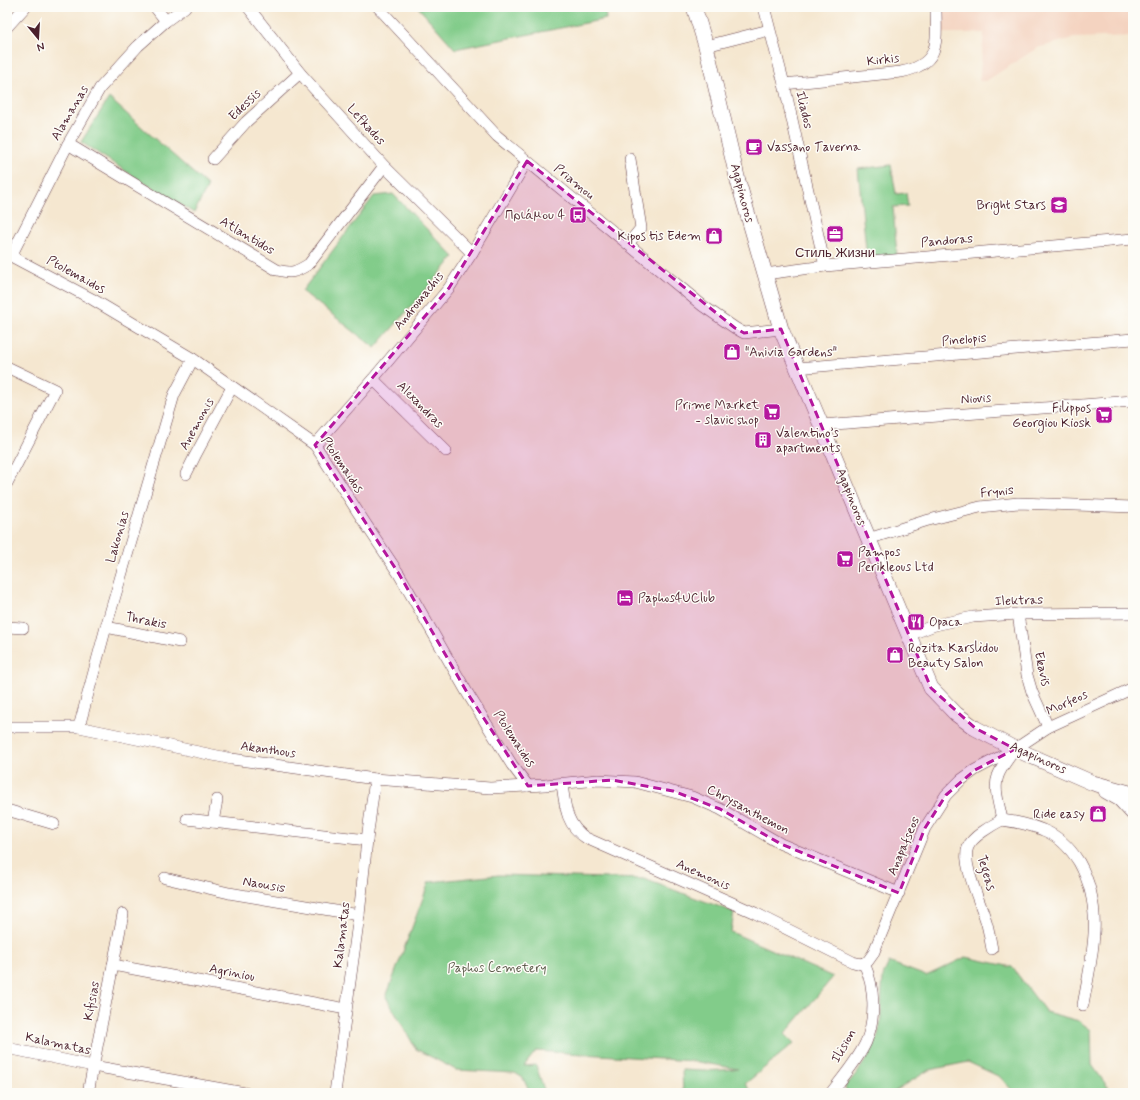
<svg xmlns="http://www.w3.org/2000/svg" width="1140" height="1100" font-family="Mynerve,sans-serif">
<rect width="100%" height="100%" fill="#fdfcf7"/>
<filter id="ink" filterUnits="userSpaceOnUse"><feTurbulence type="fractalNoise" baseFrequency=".025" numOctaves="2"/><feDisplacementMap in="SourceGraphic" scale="8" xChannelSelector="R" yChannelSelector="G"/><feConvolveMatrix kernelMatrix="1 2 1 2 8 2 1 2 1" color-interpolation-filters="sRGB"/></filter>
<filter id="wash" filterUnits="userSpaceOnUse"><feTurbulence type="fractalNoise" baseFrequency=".012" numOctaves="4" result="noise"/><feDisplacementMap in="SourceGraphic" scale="16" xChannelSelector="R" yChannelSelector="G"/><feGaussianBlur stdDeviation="0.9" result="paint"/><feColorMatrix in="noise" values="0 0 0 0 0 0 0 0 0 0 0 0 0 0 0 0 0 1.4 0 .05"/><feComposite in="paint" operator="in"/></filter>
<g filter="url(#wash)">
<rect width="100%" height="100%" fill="#f5e7d0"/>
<path fill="#f4d3c0" d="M941,7H1133V36L1074,38L1037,48L986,81H979L984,33H940Z"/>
<g fill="#82cc8a" stroke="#66765a">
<path d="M418,7H605L606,19L455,49Z"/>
<path d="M109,98L208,186L194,213L133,176L81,142Z"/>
<path d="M891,165L896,194L906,193L908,206L893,207L897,256L867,259L858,169Z"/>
<path d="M393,194L454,257L375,348L302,291L374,196Z"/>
<path d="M499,875L644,879L734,912L731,932L833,977L785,1034L794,1043L745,1084L753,1093H683L682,1070L704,1071L738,1069L693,1061L536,1051L524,1066L536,1065L545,1093H530L523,1078L515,1073L456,1070L416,1049L386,997L429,882Z"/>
<path d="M966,957L1012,967L1046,1012L1079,1021L1091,1030L1092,1065L1112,1093H1012L1011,1089L1000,1077L968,1062L929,1070L892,1093H847L845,1087C858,1072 872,1054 878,1035C883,1017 880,997 883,979C883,973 887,967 889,962L926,976Z"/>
</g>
</g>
<g filter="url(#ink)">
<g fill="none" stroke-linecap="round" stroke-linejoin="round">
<defs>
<g id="minor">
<path d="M155,7L166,21"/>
<path d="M248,7L300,73L384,166L472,253"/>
<path d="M378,7L497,136L703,306L735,328L744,333L781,329"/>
<path d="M764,7L784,84L825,266"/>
<path d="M7,27L25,7"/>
<path d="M706,46L769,30"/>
<path d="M784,84L901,72C942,64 936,41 936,7"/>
<path d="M68,144L277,270C292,274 296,272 309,264L384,166"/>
<path d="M213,159L246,122L300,73"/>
<path d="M628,244L641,228L630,159"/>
<path d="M7,254L92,299L193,359L315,445L363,520L399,574L468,694L512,765L528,786"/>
<path d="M11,256L68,144L100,88L138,46L166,21L185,7"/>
<path d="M765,274L825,266L1133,239"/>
<path d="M7,367L55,390L7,483"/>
<path d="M797,368L1133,339"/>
<path d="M373,379L446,451"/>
<path d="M822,425L1133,401"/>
<path d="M315,445L373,379L449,288L472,253L527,161"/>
<path d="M186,474L195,456L232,387"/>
<path d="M868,539L925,521L980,507L1018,503L1133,507"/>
<path d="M1018,614L1027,675L1032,692L1048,727"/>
<path d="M7,627L23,628"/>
<path d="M106,627L180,642"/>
<path d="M909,635L935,625L973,617L1018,614L1133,613"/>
<path d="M7,727H79L232,759L375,779L490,788L545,785L598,780L635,782L692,797L720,809L781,844L899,893"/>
<path d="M79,727L106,627L174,395L193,359"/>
<path d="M562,784C565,806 566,825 586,838L755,913L853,962L861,964L864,963"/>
<path d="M7,810L54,824"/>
<path d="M187,819L367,840"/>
<path d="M1002,820C1016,822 1030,824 1043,830C1059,836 1070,848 1079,862C1105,909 1092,956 1083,1005"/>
<path d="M1002,820C1000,807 993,789 998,776C1001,767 1009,758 1015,749"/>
<path d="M213,822L217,800"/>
<path d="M165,878L229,893L359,915"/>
<path d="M992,949C990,940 989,930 986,921C981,904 961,862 968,847C972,837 992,825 1002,820"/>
<path d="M864,963L868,961L873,954L925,828L946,795L961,780L975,770L1015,749L1048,727L1133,688"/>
<path d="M113,965L346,1009"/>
<path d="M7,1048L93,1066L245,1093"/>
<path d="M88,1093L123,914"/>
<path d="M335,1093L359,915L367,840L375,779"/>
<path d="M831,1093C843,1077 858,1060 866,1042C876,1017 875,988 864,963"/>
</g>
<g id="major">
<path d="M694,7L706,46L738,181L781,329L931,688L956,714L975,728L1015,749L1093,783L1133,794"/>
<path d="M1106,791L1120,799L1133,813"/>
</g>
</defs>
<use href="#minor" stroke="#643d44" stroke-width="12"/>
<use href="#major" stroke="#643d44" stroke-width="16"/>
<use href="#minor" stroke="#fff" stroke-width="11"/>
<use href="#major" stroke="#fff" stroke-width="15"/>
</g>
</g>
<path fill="#b5179e" fill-opacity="0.2" stroke="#b5179e" stroke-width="3" stroke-dasharray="8 5" stroke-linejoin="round" d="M527,161L735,328L744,333L781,329L931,688L975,728L1015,749L975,770L946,795L925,828L899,893L781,844L720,809L673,791L612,780L528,786L468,694L399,574L315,445L449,288Z"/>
<defs>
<symbol id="cafe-square" viewBox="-11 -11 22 22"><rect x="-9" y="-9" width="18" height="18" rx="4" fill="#b5179e" stroke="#fdfcf7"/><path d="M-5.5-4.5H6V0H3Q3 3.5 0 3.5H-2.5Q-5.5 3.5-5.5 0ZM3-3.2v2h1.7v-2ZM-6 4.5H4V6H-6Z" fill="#fff"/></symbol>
<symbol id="school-square" viewBox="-11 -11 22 22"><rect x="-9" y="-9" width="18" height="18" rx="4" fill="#b5179e" stroke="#fdfcf7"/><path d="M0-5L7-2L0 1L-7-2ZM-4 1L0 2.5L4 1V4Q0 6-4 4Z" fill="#fff"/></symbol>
<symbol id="bus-square" viewBox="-11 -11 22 22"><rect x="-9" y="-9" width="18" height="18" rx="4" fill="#b5179e" stroke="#fdfcf7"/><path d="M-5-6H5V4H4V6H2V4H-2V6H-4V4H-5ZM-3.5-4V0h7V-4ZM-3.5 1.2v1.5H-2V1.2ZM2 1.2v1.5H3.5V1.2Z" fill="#fff"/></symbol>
<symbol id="office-square" viewBox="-11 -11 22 22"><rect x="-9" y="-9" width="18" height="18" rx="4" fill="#b5179e" stroke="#fdfcf7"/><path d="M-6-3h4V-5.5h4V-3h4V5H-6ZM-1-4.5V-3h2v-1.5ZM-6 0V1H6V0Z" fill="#fff"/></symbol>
<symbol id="shop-square" viewBox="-11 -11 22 22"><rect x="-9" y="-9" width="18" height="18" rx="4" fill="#b5179e" stroke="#fdfcf7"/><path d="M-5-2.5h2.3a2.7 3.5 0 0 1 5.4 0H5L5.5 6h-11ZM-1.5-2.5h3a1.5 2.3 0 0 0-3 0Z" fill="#fff"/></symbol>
<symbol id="supermarket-square" viewBox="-11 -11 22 22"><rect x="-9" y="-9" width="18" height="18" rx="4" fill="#b5179e" stroke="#fdfcf7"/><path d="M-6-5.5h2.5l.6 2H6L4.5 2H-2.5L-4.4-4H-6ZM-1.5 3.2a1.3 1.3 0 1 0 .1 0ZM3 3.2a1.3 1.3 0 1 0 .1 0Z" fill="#fff"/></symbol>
<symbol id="building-square" viewBox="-11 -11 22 22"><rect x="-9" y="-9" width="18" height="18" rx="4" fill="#b5179e" stroke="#fdfcf7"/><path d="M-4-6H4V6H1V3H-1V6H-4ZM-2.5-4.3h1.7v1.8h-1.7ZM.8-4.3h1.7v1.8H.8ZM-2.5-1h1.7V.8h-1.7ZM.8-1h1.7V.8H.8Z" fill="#fff"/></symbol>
<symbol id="hotel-square" viewBox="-11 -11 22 22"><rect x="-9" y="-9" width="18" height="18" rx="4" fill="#b5179e" stroke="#fdfcf7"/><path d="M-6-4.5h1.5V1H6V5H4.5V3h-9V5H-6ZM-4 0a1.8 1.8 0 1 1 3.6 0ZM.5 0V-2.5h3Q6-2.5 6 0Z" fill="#fff"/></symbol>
<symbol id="restaurant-square" viewBox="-11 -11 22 22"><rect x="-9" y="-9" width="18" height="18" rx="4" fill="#b5179e" stroke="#fdfcf7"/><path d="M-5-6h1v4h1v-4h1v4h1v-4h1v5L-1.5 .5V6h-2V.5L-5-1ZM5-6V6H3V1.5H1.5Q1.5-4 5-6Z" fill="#fff"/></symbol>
</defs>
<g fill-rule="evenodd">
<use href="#cafe-square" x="744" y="137" width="20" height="20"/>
<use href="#school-square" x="1049" y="195" width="20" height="20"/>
<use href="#bus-square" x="568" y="205" width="20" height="20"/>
<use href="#office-square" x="825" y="224" width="20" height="20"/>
<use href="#shop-square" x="704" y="226" width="20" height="20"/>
<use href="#shop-square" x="722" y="342" width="20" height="20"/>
<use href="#supermarket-square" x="762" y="402" width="20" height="20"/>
<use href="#supermarket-square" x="1094" y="405" width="20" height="20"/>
<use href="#building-square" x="753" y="430" width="20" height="20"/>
<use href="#supermarket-square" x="835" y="549" width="20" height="20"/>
<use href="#hotel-square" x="615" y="588" width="20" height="20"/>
<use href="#restaurant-square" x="906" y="612" width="20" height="20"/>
<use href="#shop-square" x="885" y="645" width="20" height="20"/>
<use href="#shop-square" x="1088" y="804" width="20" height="20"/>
</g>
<g text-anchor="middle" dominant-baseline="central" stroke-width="3" stroke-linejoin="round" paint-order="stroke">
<g font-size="13" fill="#4a1f2b" stroke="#fdfcf7">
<text transform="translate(883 60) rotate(-7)">Kirkis</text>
<text transform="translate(245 105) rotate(-44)">Edessis</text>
<text transform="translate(804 110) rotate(77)">Iliados</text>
<text transform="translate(70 113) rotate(-60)">Alamanas</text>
<text transform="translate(366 125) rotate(48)">Lefkados</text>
<text transform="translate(574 182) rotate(39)">Priamou</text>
<text transform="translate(742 193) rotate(75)">Agapinoros</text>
<text transform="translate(247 236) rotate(31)">Atlantidos</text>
<text transform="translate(947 241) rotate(-5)">Pandoras</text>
<text transform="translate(76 275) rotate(29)">Ptolemaidos</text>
<text transform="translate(419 301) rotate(-51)">Andromachis</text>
<text transform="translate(964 340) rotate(-5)">Pinelopis</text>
<text transform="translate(976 399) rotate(-4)">Niovis</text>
<text transform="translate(420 405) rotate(45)">Alexandras</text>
<text transform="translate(197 424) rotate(-61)">Anemonis</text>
<text transform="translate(342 465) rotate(56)">Ptolemaidos</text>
<text transform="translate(997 492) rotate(-6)">Frynis</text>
<text transform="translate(851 497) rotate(68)">Agapinoros</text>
<text transform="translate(118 537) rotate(-74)">Lakonias</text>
<text transform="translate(1019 601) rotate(-2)">Ilektras</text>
<text transform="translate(146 621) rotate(11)">Thrakis</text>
<text transform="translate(1042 669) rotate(77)">Ekavis</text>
<text transform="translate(1067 703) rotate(-25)">Morfeos</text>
<text transform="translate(514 739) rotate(57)">Ptolemaidos</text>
<text transform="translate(268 750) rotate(8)">Akanthous</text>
<text transform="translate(1038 758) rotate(24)">Agapinoros</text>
<text transform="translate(748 810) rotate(28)">Chrysanthemon</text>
<text transform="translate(904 846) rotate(-67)">Anapafseos</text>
<text transform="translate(986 873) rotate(74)">Tegeas</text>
<text transform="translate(703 875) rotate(24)">Anemonis</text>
<text transform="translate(264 885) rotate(10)">Naousis</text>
<text transform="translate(342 935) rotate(-83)">Kalamatas</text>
<text transform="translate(232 973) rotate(11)">Agriniou</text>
<text transform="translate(92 1001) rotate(-79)">Kifisias</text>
<text transform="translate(58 1044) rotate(12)">Kalamatas</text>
<text transform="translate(844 1046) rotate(-60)">Ilision</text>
</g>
<g font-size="13" fill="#4a1f2b" stroke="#fdfcf7" text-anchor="start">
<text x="767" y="147">Vassano Taverna</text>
<text x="1046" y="205" text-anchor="end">Bright Stars</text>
<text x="565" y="215" text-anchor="end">Πριάμου 4</text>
<text x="701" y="236" text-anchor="end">Kipos tis Edem</text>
<text x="835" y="253" text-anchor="middle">Стиль Жизни</text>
<text x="745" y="352">"Anivia Gardens"</text>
<text x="759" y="405" text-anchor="end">Prime Market<tspan x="759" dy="15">- slavic shop</tspan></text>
<text x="1091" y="408" text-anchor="end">Filippos<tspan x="1091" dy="15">Georgiou Kiosk</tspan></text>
<text x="776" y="433">Valentino’s<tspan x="776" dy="15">apartments</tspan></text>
<text x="858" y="552">Pampos<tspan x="858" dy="15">Perikleous Ltd</tspan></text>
<text x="638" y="598">Paphos4UClub</text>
<text x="929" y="622">Opaca</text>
<text x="908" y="648">Rozita Karslidou<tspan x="908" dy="15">Beauty Salon</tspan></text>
<text x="1085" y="814" text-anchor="end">Ride easy</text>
</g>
<g font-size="13" fill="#5e5c4c" stroke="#fdfcf7">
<text x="497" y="968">Paphos Cemetery</text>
</g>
</g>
<rect width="1140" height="1100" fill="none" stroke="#fdfcf7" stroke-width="24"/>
<g transform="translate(38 38) rotate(162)" stroke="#fdfcf7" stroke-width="3" paint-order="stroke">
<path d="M0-3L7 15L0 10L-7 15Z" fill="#4a1f2b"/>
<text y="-6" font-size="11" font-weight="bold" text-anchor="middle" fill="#4a1f2b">N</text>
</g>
</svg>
